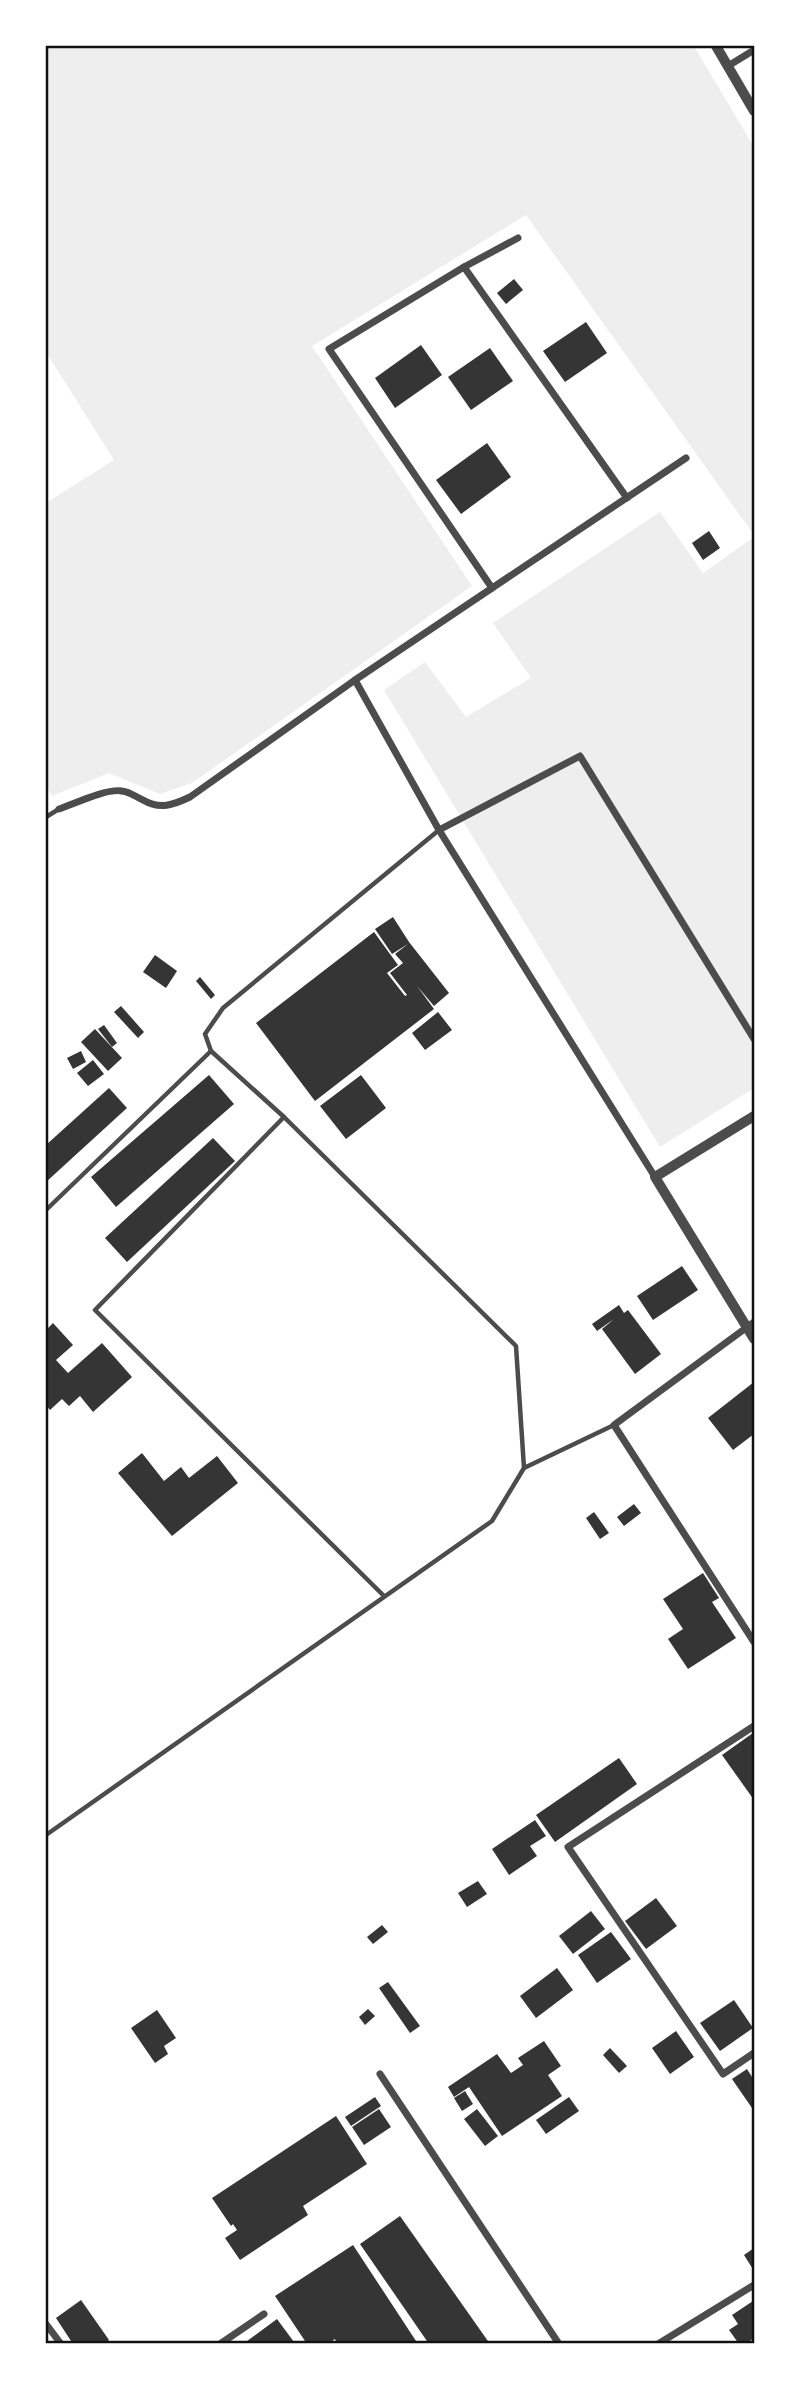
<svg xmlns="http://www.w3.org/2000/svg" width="800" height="2389" font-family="Arial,sans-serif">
<rect width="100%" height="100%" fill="#fff"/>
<g fill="#eee">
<path d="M46,46H694L754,147V535L526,215L312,346L472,586L192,783L160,794L109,773L52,796L46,786V503L114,460L46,352Z"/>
<path d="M660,512L703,573L754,537V1088L660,1147L384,690L425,662L466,717L531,678L493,623Z"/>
</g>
<g fill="#353535">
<path d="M514,279L523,290L506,304L497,293Z"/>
<path d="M586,322L607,353L565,382L543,351Z"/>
<path d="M421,345L442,375L395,408L375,378Z"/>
<path d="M490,348L513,381L471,410L448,377Z"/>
<path d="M487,443L511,477L461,514L436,480Z"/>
<path d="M709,531L720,548L703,560L692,543Z"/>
<path d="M393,917L409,942L449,993L434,1006L417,986L434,1009L315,1101L256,1023L374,932L398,965L387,973L405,996L407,995L390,973L403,963L395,954L408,944L392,954L375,929Z"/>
<path d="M155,955L177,971L166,988L143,972Z"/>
<path d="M200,977L215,995L211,999L196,981Z"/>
<path d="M121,1006L144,1032L138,1038L114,1012Z"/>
<path d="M438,1012L452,1030L425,1050L412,1033Z"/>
<path d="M104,1025L117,1043L112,1047L98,1029Z"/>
<path d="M95,1029L122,1058L108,1071L81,1042Z"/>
<path d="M81,1051L86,1062L73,1069L67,1058Z"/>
<path d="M93,1060L104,1074L88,1086L77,1073Z"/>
<path d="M209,1075L234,1104L116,1207L91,1177Z"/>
<path d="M361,1075L386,1108L346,1139L320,1106Z"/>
<path d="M109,1088L127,1108L46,1182V1145Z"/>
<path d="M213,1138L235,1161L127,1262L105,1238Z"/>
<path d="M682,1266L698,1290L653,1320L637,1296Z"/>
<path d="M619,1305L624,1313L628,1310L661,1354L635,1374L602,1329L614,1319L597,1331L592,1324Z"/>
<path d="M53,1323L73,1345L56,1360L68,1373L102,1343L132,1377L93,1412L80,1396L69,1406L62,1399L50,1410L46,1405V1330Z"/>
<path d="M754,1382V1434L733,1450L708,1418Z"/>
<path d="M142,1453L164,1481L181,1467L189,1478L217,1456L238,1483L172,1536L118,1473Z"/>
<path d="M634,1504L641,1513L624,1526L617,1517Z"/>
<path d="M594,1512L609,1533L600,1539L586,1518Z"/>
<path d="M703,1573L719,1598L712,1602L736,1638L688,1669L668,1639L683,1629L663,1599Z"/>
<path d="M753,1733L754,1735V1800L722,1755Z"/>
<path d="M619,1758L637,1784L555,1842L536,1815Z"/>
<path d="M535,1820L546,1836L530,1846L537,1856L509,1875L492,1849Z"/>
<path d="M478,1881L487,1894L467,1907L458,1893Z"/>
<path d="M656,1898L677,1926L646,1949L625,1921Z"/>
<path d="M591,1911L605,1929L573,1954L559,1936Z"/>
<path d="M382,1925L388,1932L373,1944L367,1937Z"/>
<path d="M611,1932L631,1959L597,1983L578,1955Z"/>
<path d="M557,1968L573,1990L536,2018L520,1996Z"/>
<path d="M388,1982L420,2026L410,2033L379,1988Z"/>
<path d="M734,2000L753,2028L720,2051L700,2023Z"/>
<path d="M368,2009L375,2016L365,2025L359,2017Z"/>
<path d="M157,2010L176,2038L164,2046L168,2054L155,2063L131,2028Z"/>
<path d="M676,2031L694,2057L670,2074L652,2048Z"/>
<path d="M544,2041L561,2066L548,2075L562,2096L502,2136L469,2087L454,2097L448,2087L497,2054L511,2073L523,2065L518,2058Z"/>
<path d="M610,2048L627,2066L619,2073L603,2055Z"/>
<path d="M747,2069L754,2080V2111L732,2079Z"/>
<path d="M465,2091L473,2104L462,2111L454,2098Z"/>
<path d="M375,2097L381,2106L351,2126L345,2117Z"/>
<path d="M569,2097L579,2111L546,2134L536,2120Z"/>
<path d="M379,2109L391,2127L364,2145L352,2127Z"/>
<path d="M477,2109L498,2136L485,2146L464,2119Z"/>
<path d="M336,2116L367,2164L303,2206L308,2215L240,2260L225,2238L237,2230L233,2224L231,2226L212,2198Z"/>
<path d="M400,2216L490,2344H429L360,2244Z"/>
<path d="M353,2245L418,2344H337L335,2339L328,2344H307L275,2296Z"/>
<path d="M754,2248V2271L744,2255Z"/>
<path d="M81,2300L109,2340L104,2344H73L56,2318Z"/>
<path d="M753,2301L754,2304V2338L746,2344H739L729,2330L738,2324L732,2315Z"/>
<path d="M277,2319L294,2342L243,2344Z"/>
</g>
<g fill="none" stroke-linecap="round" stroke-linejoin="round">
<g stroke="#4c4c4c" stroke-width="4.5">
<path d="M46,817L59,809"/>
<path d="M284,1117L95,1310L384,1596"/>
<path d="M46,1210L211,1051"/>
<path d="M524,1468L614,1425"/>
<path d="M46,1835L492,1521L524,1468L516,1346L284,1117L211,1051L205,1034L223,1008L439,830"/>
</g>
<g stroke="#4c4c4c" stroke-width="7">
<path d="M728,66L754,50"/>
<path d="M464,267L627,498"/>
<path d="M492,588L329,349L464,267L518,238"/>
<path d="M355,680L686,458"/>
<path d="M59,809C74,804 107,788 122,791C130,792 136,797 143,800C160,810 173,805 190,797L355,680L439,830L655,1177"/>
<path d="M439,830L580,756L754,1039"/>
<path d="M754,1322L614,1425L754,1642"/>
<path d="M754,1726L568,1847L723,2074L754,2053"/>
<path d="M380,2074L559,2344"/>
<path d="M46,2324L61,2344"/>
<path d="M220,2344L264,2314"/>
<path d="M658,2344L754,2285"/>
</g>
<g stroke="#4c4c4c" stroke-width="10">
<path d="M716,46L754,111"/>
<path d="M754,1116L655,1177L754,1339"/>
</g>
</g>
<rect width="800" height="2389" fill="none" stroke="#ffffff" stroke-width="94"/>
<rect x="47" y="47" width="706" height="2295" fill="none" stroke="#111" stroke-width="2.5"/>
</svg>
